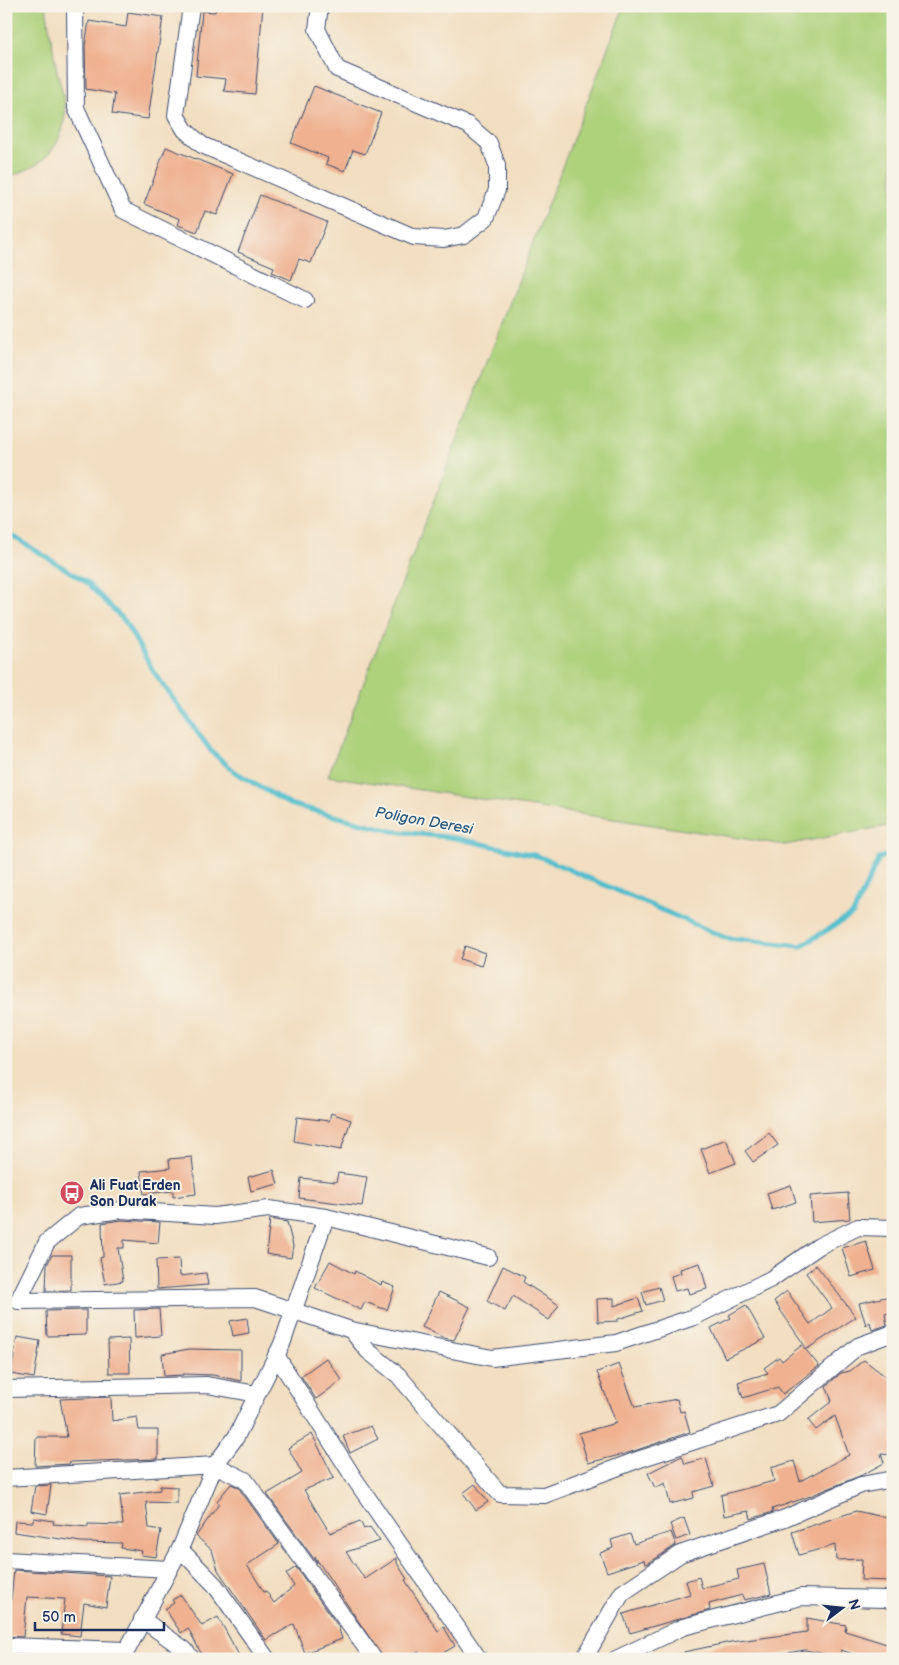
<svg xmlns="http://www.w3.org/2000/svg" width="899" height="1665" font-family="'Balsamiq Sans',sans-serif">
<rect width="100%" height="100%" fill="#f7f3e8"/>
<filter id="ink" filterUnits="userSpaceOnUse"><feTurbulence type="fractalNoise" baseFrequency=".02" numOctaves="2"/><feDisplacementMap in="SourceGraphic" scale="10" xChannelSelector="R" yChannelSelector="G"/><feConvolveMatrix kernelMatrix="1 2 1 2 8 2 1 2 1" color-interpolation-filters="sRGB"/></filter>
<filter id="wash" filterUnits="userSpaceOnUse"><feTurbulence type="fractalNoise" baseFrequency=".0096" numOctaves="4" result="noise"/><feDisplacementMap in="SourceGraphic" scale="20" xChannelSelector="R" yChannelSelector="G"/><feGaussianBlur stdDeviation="1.12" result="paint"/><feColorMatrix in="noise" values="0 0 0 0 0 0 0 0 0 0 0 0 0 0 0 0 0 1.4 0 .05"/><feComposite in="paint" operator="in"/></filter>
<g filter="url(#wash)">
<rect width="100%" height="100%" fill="#f2dec0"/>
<g fill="#aed17b" stroke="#64806c">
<path d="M6,6H46C49,28 53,49 57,71C60,84 66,102 65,116C61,150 40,168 9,176L6,175Z"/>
<path d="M624,6H893V825L785,845L328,776Z"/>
</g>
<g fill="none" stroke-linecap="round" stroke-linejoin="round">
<path stroke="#53becd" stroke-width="5" d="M6,532L85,581L124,620L154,672L211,751L235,772L289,804L392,831L455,838L538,856L726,938L801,946L853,914L879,858L893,854"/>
</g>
<g id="blocks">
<g fill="#efb190">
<path d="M216,6H263L255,94L224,91L226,79L196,76L202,11L215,12Z"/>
<path d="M128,12L163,17L148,119L112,114L115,94L86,89L85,46L89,21L126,27Z"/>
<path d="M314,86L381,113L365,154L353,150L345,171L326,164L328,158L291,143Z"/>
<path d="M166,147L233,174L217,215L205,211L197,232L178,225L180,219L144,204Z"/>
<path d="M260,195L327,222L311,263L299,259L291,280L272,272L274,267L238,252Z"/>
<path d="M465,946L485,953L481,966L460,959Z"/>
<path d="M331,1113L351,1120L341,1150L294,1141L297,1117L329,1121Z"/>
<path d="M769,1133L778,1145L753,1162L745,1151Z"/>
<path d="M726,1139L736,1163L710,1173L701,1149Z"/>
<path d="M192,1157L196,1194L173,1197V1191L144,1194L141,1171L170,1168L169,1159Z"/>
<path d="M274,1170L278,1184L251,1191L248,1177Z"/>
<path d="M338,1173L367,1177L362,1206L299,1198L301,1178L336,1182Z"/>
<path d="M791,1185L796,1202L772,1210L767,1193Z"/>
<path d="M848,1193L850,1219L812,1222L810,1196Z"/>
<path d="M270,1219L287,1222L293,1246L291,1258L266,1254Z"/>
<path d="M121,1220L160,1222L158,1243L124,1240V1248H118L123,1281L105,1284L100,1258L103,1257L102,1223Z"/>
<path d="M866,1241L875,1270L851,1277L842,1248Z"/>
<path d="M52,1255H71V1290L46,1291L47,1265Z"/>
<path d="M179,1259L180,1276L206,1273L208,1285L157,1289L156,1260Z"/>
<path d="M330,1261L354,1274L355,1271L381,1285L382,1282L395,1287L387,1310L365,1302L361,1310L315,1288Z"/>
<path d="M700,1263L707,1289L689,1294L687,1288L675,1291L671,1276L681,1273L680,1269Z"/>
<path d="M816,1265L856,1317L807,1349L774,1301L787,1291L810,1324L832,1308L806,1273Z"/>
<path d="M503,1266L525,1277L523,1282L559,1305L549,1320L513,1296L505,1311L487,1301Z"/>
<path d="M659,1287L663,1300L646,1305L642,1292Z"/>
<path d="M439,1292L470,1307L454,1340L444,1338L422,1327Z"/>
<path d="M890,1296L893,1312L885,1314L887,1325L872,1330L870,1322L866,1325L859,1303Z"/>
<path d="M614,1298V1306L638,1298L643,1311L618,1319V1321L598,1322L597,1299Z"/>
<path d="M746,1305L765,1339L725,1358L711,1328L731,1318L729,1315Z"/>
<path d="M159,1309L161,1336L135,1338L134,1310Z"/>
<path d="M86,1310V1335L47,1336L46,1311Z"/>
<path d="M247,1318L249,1333L233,1336L230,1321Z"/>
<path d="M17,1337L40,1341L34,1378L11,1374Z"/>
<path d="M129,1339L130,1373H109L108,1340Z"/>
<path d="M802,1345L819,1366L783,1394L778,1387L743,1398L738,1382L768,1373L764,1368L779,1357L782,1361Z"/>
<path d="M189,1349L241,1350V1381L213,1375L183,1374V1375L164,1376L162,1354Z"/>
<path d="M326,1358L342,1380L316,1399L301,1376Z"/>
<path d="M864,1360L893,1382V1455L881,1454L884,1463L862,1475L805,1498L772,1509L773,1512L751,1519L749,1511L724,1516L721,1495L774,1481L771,1468L794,1461L800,1481L849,1455L835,1416L816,1430L808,1420L832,1401L826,1386L841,1373L850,1371Z"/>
<path d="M619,1364L635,1407L677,1399L680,1412L684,1411L690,1432L628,1453L588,1463L579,1433L616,1423L597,1372Z"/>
<path d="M111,1397L112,1421L137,1417L139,1430H158V1459L70,1462V1464L35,1466L36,1437H67L60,1399Z"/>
<path d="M371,1426L378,1439L350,1453L343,1436Z"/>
<path d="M312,1434L334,1478L304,1490L322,1520L330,1533L360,1521L364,1529L370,1527L380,1541L346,1552L365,1579L397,1558V1563L407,1579L405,1580L438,1631L444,1627L455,1646L433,1659H421L419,1652L402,1659H384L315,1557L317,1563L267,1494L302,1473L288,1448Z"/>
<path d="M682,1456L685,1464L706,1458L714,1486L693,1492L694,1498L670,1504L665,1483L655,1488L648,1473Z"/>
<path d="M231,1484L238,1487L279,1544L247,1565L264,1592L266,1591L274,1603L294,1586L286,1574L296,1567L338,1626L342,1639L305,1653L294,1624L266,1640L218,1570L212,1550L196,1536L219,1504L217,1501Z"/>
<path d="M475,1484L488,1502L476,1510L463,1493Z"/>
<path d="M51,1485L47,1514L31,1511L35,1486Z"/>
<path d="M160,1486L177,1487V1503L146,1502L149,1528L161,1530L156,1557L141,1555L142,1551L121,1548L122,1543L81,1542L14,1532L15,1521L33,1522L34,1518L54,1521L53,1524L88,1527V1524L123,1525L120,1495L160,1490Z"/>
<path d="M856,1511L893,1519V1581L861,1580L862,1559L836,1560L835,1545L799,1555L792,1532Z"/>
<path d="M684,1518L690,1535L676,1540L670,1524Z"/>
<path d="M671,1532L676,1545L649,1563L645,1564L644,1560L607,1572L600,1553L613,1548L611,1540L630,1534L634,1544Z"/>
<path d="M764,1564L771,1594L744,1600L742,1595L709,1604L710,1610L630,1633L623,1614L690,1594L686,1581L699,1577L702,1588L739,1579L737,1570Z"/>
<path d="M14,1570L110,1576L106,1607L84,1603L80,1636L61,1634L65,1599L27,1597L23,1637L6,1636V1600H11Z"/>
<path d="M181,1595L202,1626L218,1617L241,1659H204L188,1628L181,1633L165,1609L174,1603L172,1600Z"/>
<path d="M807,1618L846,1625L845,1631L893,1646V1659H868L841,1650L840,1657L805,1650L770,1656V1659H685L684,1652L731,1642L807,1632Z"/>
</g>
</g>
</g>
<g filter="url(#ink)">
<use href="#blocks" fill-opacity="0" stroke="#3b496d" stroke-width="1"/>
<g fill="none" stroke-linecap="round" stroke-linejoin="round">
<defs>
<g id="street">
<path d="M75,6L76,108L123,210L305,300"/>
<path d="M191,6L176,115L185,130L202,145L414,237L444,239L464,235L486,218L497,190V165L489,143L468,125L337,69L317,29L320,6"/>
<path d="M488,1257L326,1217L269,1209L215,1216L121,1210L79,1216L47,1242L18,1301L255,1298L351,1330L492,1358L616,1343L694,1317L771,1279L819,1246L858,1227L893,1228"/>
<path d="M351,1330L368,1351L398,1375L500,1494L544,1495L640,1459L778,1414L858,1346L893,1333"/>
<path d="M276,1355L354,1478L479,1659"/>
<path d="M6,1389L207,1385L257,1394"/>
<path d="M6,1478L215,1465L245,1480L374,1659"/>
<path d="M180,1549L215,1585L267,1659"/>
<path d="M6,1560L169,1569"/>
<path d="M142,1619L185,1650L192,1659"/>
<path d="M6,1646L127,1650L180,1549L215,1465L236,1437L282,1344L326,1217"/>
<path d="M584,1659L622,1593L680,1554L785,1518L861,1485L893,1479"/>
<path d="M616,1659L683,1627L801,1597L885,1599L893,1601"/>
</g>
</defs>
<use href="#street" stroke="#3b496d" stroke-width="18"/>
<use href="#street" stroke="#fff" stroke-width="16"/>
</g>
</g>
<defs>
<symbol id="bus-disc" viewBox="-11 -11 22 22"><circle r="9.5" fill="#d1495b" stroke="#f7f3e8"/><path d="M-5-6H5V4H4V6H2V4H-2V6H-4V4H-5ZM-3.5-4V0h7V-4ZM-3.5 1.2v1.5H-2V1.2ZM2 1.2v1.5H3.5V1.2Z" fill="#fff"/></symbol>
</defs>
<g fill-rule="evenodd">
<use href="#bus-disc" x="58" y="1179" width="28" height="28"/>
</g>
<g text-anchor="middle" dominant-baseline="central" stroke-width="4" stroke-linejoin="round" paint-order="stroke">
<g font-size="14" font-weight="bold" fill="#1b2f5e" stroke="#f7f3e8" text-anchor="start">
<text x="90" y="1185">Ali Fuat Erden<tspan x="90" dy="16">Son Durak</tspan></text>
</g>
<g font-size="15" font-style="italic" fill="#2c5a7f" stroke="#f7f3e8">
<text transform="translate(424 821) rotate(10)">Poligon Deresi</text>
</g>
</g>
<rect width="899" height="1665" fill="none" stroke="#f7f3e8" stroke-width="25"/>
<g transform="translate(842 1608) rotate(74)" stroke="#f7f3e8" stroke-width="4" paint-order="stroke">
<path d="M0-4L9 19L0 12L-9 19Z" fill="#1b2f5e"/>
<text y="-8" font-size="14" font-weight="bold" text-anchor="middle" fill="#1b2f5e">N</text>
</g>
<path d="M35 1622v8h129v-8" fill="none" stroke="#1b2f5e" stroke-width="2.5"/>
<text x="42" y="1622" font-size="15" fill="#1b2f5e" stroke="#f7f3e8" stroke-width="4" paint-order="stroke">50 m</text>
</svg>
